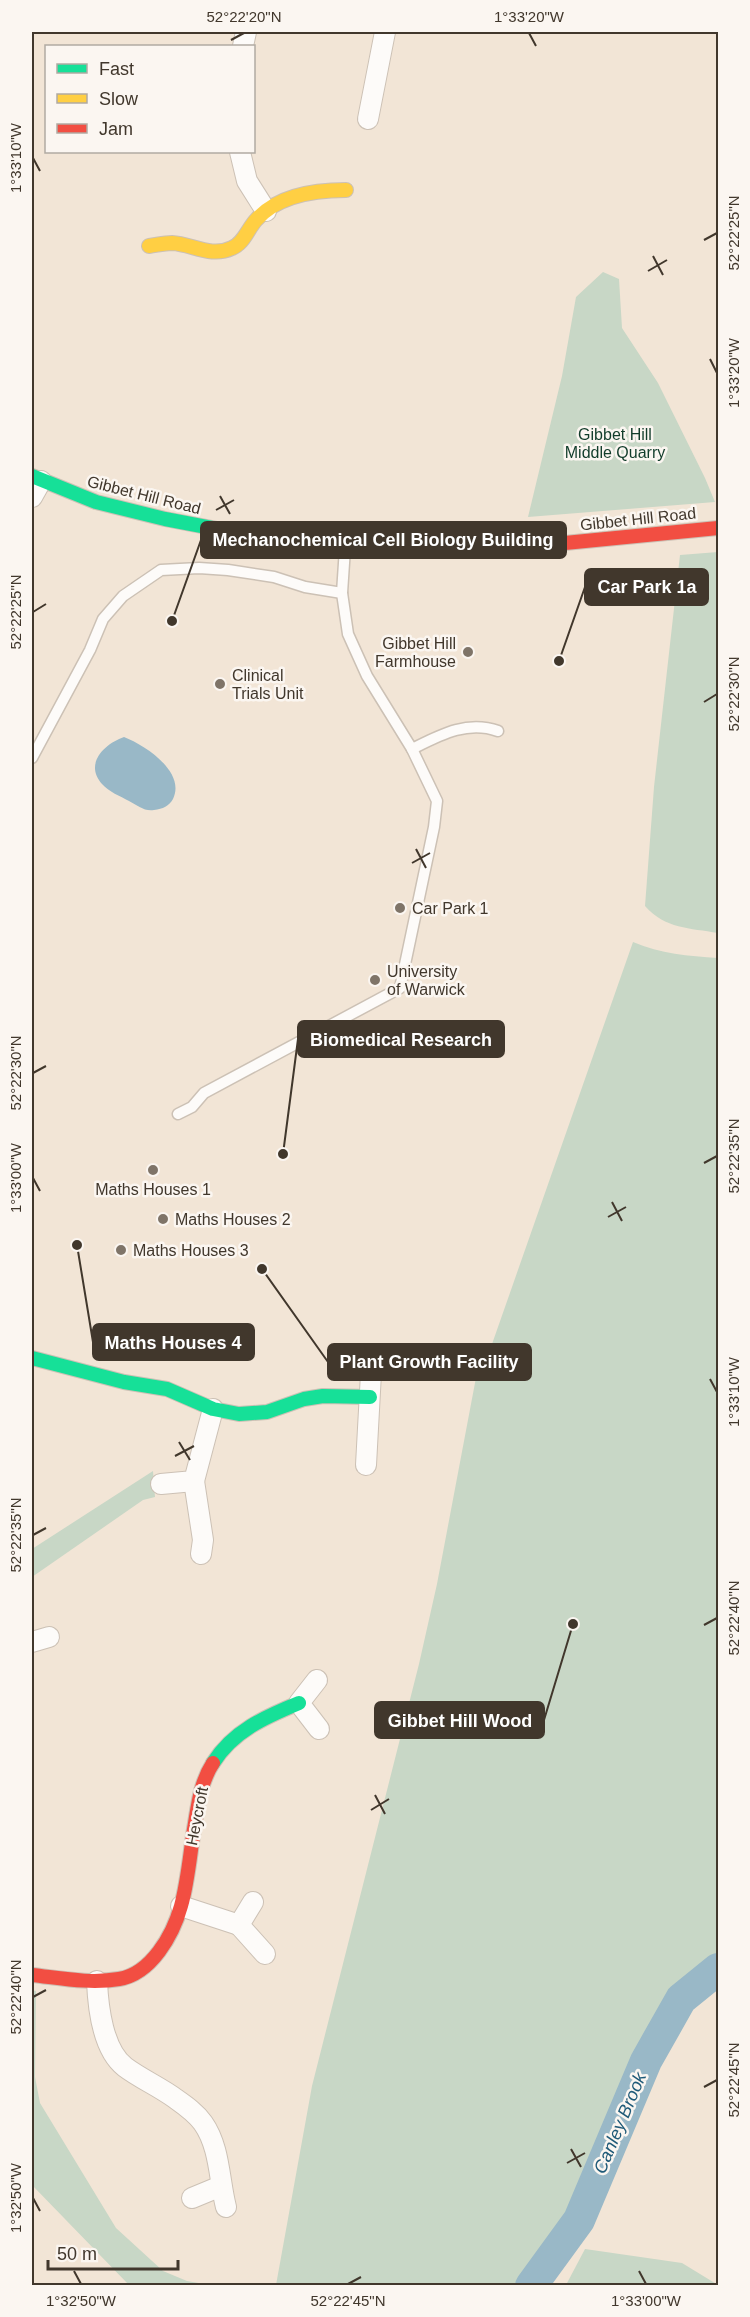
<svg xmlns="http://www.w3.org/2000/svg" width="750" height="2317" font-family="Arial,sans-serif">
<rect width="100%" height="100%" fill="#f2e5d6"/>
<g fill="#c8d7c6">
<path d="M603,272L619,279L622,328L658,383L705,478L715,502L528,517L562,376L576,297Z"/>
<path d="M718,552V933C690,928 665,929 645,906L654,787L680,555Z"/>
<path d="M633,942C661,954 688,956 718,958V1955L672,1997L639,2061L570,2220L522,2285H276L312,2086L419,1664L437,1584L478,1367L485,1364Z"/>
<path d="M153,1471L155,1497L143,1500L32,1577V1549Z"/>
<path d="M32,1990L36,1991L35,2077L40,2103L116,2228L163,2271L187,2281L210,2285H129L32,2185Z"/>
<path d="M585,2249L682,2263L718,2285H566Z"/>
</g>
<path fill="#99b8c7" d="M124,737C145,745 186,772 173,799C169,806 163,809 154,810C145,812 137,805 129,801C120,796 109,792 102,784C84,764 104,744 124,737Z"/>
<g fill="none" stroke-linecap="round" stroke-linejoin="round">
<path stroke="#99b8c7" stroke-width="32" d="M531,2286L579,2220L646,2061L681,1999L718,1969"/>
<defs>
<g id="lane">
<path d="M412,749C440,735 467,720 498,731"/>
<path d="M32,758L90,650L103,619L123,596L161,570L199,568L228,570L274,577L305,587L342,593"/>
<path d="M178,1114L192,1107L204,1093L400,988L434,827L437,801L412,749L367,676L348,634L342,593L345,548"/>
</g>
<g id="street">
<path d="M243,46L246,32"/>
<path d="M368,119L385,32"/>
<path d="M240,152L247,181L266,211"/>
<path d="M32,497L41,481"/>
<path d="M366,1465L371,1373"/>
<path d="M194,1481L203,1540L201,1554"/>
<path d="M161,1484L194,1481L213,1409"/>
<path d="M32,1642L49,1637"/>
<path d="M317,1680L299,1703L319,1729"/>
<path d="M253,1902L239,1925L265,1954"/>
<path d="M181,1906L239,1925"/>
<path d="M97,1981C98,2007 103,2050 125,2067C141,2079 160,2087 176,2099C186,2106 196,2113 203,2123C220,2147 219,2180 226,2207"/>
<path d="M192,2198L221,2186"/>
</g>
<g id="fast">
<path d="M32,476L96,502L165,519L233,532L345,548L455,550"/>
<path d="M32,1358L124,1382L167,1389L213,1409L239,1414L267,1412L304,1399L323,1396L370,1397"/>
<path d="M213,1763C233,1731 265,1717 299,1703"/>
</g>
<path id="slow" d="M149,246C157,245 164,243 172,243C192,244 211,258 232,248C244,243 247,230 256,220C278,195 314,190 346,190"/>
<g id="jam">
<path d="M455,550L524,547L718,528"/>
<path d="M32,1975C60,1978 90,1984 119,1979C151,1974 173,1935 181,1906C188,1881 190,1854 194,1829C198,1806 200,1783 213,1763"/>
</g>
</defs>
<use href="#lane" stroke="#ccc1b5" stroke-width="13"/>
<use href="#street" stroke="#ccc1b5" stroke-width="22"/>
<use href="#fast" stroke="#ccc1b5" stroke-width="16"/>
<use href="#slow" stroke="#ccc1b5" stroke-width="16"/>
<use href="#jam" stroke="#ccc1b5" stroke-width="16"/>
<use href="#lane" stroke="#fdfbf9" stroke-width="10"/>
<use href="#street" stroke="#fdfbf9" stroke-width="20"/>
<use href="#fast" stroke="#16e098" stroke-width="14"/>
<use href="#slow" stroke="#ffcf43" stroke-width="14"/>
<use href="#jam" stroke="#f24e42" stroke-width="14"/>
</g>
<path fill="none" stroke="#41372c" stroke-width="2" d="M529,33L536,46M231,40L244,33M33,158L40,171M704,240L717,233M653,256L663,275M648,271L667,260M710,359L717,373M220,496L230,514M216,510L234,500M33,612L46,604M704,702L717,694M416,849L426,868M412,863L430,853M33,1073L46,1066M704,1163L717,1156M33,1178L40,1191M612,1202L622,1221M608,1217L626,1207M710,1379L717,1392M179,1442L190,1460M175,1456L194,1446M33,1535L46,1528M704,1625L717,1618M375,1795L385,1814M371,1810L389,1799M33,1997L46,1990M704,2087L717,2080M571,2149L581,2167M567,2163L585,2153M33,2198L40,2211M74,2271L81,2284M639,2271L646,2284M348,2284L361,2277"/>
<g fill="#7f7468" stroke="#fbf6f1" stroke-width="2">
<circle cx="468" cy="652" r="6"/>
<circle cx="220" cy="684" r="6"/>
<circle cx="400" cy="908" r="6"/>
<circle cx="375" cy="980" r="6"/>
<circle cx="153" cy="1170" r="6"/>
<circle cx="163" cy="1219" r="6"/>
<circle cx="121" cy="1250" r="6"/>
</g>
<g text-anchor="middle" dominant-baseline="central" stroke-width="5" stroke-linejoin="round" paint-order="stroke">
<g font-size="16" fill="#123d2b" stroke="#fbf6f1">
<text x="615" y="434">Gibbet Hill<tspan x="615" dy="18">Middle Quarry</tspan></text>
</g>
<g font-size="16" fill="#41372c" stroke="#fbf6f1">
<text transform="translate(144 495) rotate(14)">Gibbet Hill Road</text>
<text transform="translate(638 519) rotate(-6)">Gibbet Hill Road</text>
<text transform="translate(197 1816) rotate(-79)">Heycroft</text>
</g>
<g font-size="16" fill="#41372c" stroke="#fbf6f1" text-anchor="start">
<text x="456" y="643" text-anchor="end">Gibbet Hill<tspan x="456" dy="18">Farmhouse</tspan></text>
<text x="232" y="675">Clinical<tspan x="232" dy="18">Trials Unit</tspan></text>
<text x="412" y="908">Car Park 1</text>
<text x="387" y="971">University<tspan x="387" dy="18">of Warwick</tspan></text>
<text x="153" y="1189" text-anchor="middle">Maths Houses 1</text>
<text x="175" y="1219">Maths Houses 2</text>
<text x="133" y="1250">Maths Houses 3</text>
</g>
<g font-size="18" font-style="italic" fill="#1f5a78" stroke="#fbf6f1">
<text transform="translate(620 2123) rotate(-67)">Canley Brook</text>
</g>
</g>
<path fill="none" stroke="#41372c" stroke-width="2" d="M172 621L201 540M559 661L585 587M283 1154L298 1039M77 1245L93 1342M262 1269L328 1362M573 1624L544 1720"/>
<g fill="#41372c" stroke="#fbf6f1" stroke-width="2">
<circle cx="172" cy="621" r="6"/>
<circle cx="559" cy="661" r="6"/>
<circle cx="283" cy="1154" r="6"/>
<circle cx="77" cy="1245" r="6"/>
<circle cx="262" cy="1269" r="6"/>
<circle cx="573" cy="1624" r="6"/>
</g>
<g fill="#41372c" stroke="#41372c" stroke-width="2">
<rect x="201" y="522" width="365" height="36" rx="6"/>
<rect x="585" y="569" width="123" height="36" rx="6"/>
<rect x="298" y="1021" width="206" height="36" rx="6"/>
<rect x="93" y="1324" width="161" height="36" rx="6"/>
<rect x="328" y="1344" width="203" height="36" rx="6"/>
<rect x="375" y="1702" width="169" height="36" rx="6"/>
</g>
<g font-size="18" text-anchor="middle" font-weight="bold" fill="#fff">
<text x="383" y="546">Mechanochemical Cell Biology Building</text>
<text x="647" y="593">Car Park 1a</text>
<text x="401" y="1046">Biomedical Research</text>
<text x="173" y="1349">Maths Houses 4</text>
<text x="429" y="1368">Plant Growth Facility</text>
<text x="460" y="1727">Gibbet Hill Wood</text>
</g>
<rect width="750" height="2317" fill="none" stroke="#fbf6f1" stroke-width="66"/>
<rect x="45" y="45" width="210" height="108" fill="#fbf6f1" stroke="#b1aaa2" stroke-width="1.5"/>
<rect x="57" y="64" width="30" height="9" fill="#16e098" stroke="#b1aaa2" stroke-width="1.5"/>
<text x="99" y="75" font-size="18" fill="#41372c">Fast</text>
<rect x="57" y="94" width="30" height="9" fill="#ffcf43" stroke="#b1aaa2" stroke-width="1.5"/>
<text x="99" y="105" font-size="18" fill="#41372c">Slow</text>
<rect x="57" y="124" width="30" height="9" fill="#f24e42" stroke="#b1aaa2" stroke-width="1.5"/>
<text x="99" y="135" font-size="18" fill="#41372c">Jam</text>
<path d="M48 2260v9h130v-9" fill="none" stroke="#41372c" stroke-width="3"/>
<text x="57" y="2260" font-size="18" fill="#41372c" stroke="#fbf6f1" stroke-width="4.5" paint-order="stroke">50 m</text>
<rect x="33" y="33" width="684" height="2251" fill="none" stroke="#41372c" stroke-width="2"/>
<g font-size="15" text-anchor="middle" fill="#41372c">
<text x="244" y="22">52°22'20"N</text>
<text x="529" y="22">1°33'20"W</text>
<text transform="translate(16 158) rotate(-90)" y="5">1°33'10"W</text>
<text transform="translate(734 233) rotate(-90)" y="5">52°22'25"N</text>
<text transform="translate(734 373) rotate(-90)" y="5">1°33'20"W</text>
<text transform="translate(16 612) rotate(-90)" y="5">52°22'25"N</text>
<text transform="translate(734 694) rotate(-90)" y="5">52°22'30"N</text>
<text transform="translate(16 1073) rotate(-90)" y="5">52°22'30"N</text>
<text transform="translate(734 1156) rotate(-90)" y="5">52°22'35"N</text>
<text transform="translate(16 1178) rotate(-90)" y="5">1°33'00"W</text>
<text transform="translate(734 1392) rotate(-90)" y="5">1°33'10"W</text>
<text transform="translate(16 1535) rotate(-90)" y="5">52°22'35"N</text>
<text transform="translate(734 1618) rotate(-90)" y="5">52°22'40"N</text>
<text transform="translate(16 1997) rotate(-90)" y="5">52°22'40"N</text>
<text transform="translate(734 2080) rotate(-90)" y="5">52°22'45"N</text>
<text transform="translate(16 2198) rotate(-90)" y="5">1°32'50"W</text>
<text x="81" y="2306">1°32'50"W</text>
<text x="348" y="2306">52°22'45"N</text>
<text x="646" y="2306">1°33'00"W</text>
</g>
</svg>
